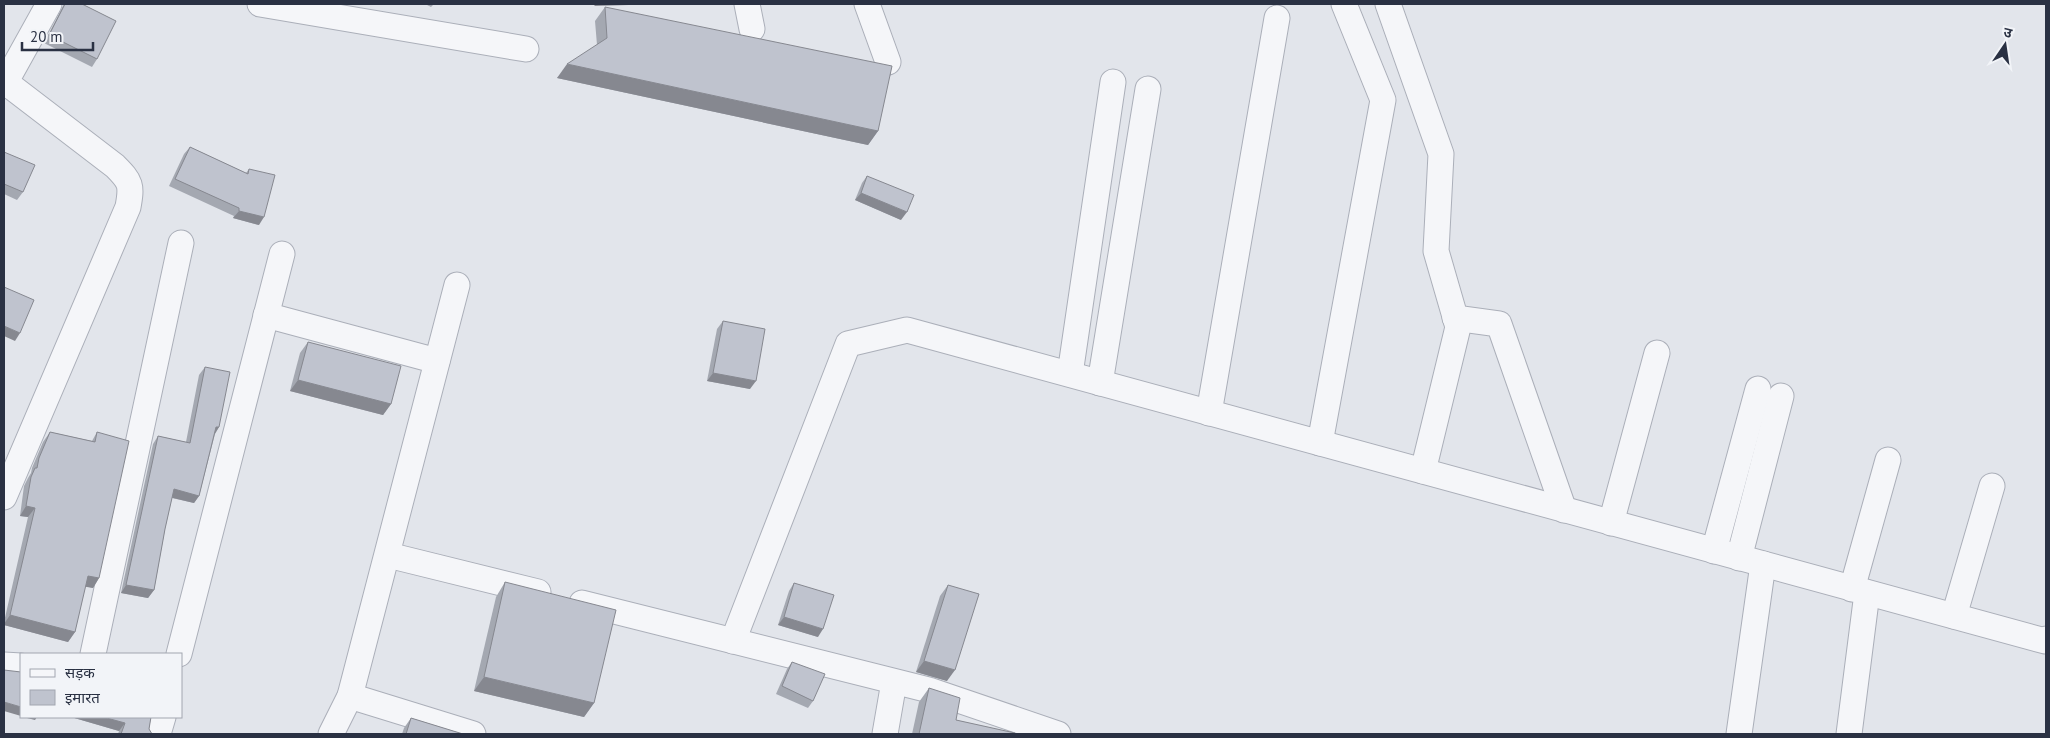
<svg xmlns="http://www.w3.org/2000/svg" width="2050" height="738" font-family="'PT Sans','Noto Sans Devanagari',sans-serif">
<rect width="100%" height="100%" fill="#e2e5eb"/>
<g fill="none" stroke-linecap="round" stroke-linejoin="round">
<defs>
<g id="minor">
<path d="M260,4L526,49"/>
<path d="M747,4L752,29"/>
<path d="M867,4L888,62"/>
<path d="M1388,4L1441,154L1436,251L1458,327L1423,471"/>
<path d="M4,81L115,166C131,182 132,185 128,207L4,497"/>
<path d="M4,85L49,4"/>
<path d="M266,315L437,361"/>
<path d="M1455,318L1499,324L1564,510"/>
<path d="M1070,374L1113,82"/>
<path d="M1100,383L1148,89"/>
<path d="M1209,413L1277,18"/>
<path d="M1320,443L1383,100L1344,4"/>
<path d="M1611,523L1657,353"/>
<path d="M1714,551L1758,389"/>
<path d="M388,555L538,592"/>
<path d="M1739,558L1781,396"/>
<path d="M1852,589L1888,460"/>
<path d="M582,603L929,690L1058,734"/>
<path d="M1954,616L1992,486"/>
<path d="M733,641L848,344L907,330L2045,641L2046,639"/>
<path d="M93,654L181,243"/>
<path d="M179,654L282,254"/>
<path d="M4,665L21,666"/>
<path d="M350,696L473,734"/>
<path d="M158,734L163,717"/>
<path d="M331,734L350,696L457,285"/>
<path d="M885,734L894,682"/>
<path d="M1739,734L1763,564"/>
<path d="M1849,734L1867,593"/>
</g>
</defs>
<use href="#minor" stroke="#abafb9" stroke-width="27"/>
<use href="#minor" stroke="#f5f6f9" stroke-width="25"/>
</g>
<g fill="#a4a8b1">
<path d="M64,4H82L97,59L92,67L44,43Z"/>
<path d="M425,4H434L431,7Z"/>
<path d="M605,7L878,131L868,145L557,78L597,45L595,21Z"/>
<path d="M190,147L246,173L249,169L259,225L233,218L234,216L169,186L184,154Z"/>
<path d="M4,152L23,192L17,200L4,194Z"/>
<path d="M867,176L901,220L855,200L862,183Z"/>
<path d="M723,321L750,389L707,381L717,329Z"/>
<path d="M308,342L391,404L383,415L290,391L300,353Z"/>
<path d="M205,367L219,427L215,434L199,496L194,503L172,498L165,529L154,590L148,598L121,593L153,444L158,436L186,442L199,375Z"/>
<path d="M50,432L92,441L97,432L99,578L93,588L85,586L75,632L68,642L4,625V622L28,517L20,516L24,486L28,478L31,473L32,468L43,442Z"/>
<path d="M505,582L594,703L584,717L474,691L496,597Z"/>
<path d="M794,583L818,637L778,625L789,591Z"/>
<path d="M948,585L947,681L916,672L940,596Z"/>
<path d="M792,662L813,701L808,708L776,694L787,669Z"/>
<path d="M929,688L956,720L1015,734H912L919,702Z"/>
<path d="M71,717H151L149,729L152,734H118L119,731Z"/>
<path d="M411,718L463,734H402L404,728Z"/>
</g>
<g fill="#868890">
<path d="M596,4H663L594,6Z"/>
<path d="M567,64L878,131L868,145L557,78Z"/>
<path d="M861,193L907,212L901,220L855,200Z"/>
<path d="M239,211L264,217L259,225L233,218Z"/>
<path d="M4,326L20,333L15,341L4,336Z"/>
<path d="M713,373L756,381L750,389L707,381Z"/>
<path d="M298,380L391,404L383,415L290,391Z"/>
<path d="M216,427H219L214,435Z"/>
<path d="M174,489L199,496L194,503L169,497Z"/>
<path d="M26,506L35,508L28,517L20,516Z"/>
<path d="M88,576L99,578L93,588L81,586Z"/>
<path d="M126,585L154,590L148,598L121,593Z"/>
<path d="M10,615L75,632L68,642L4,625V624Z"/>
<path d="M784,617L823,629L818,637L778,625Z"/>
<path d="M924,661L955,670L947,681L916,672Z"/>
<path d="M484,677L594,703L584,717L474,691Z"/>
<path d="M4,702L21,707V716L4,711Z"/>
<path d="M23,717H37L35,720Z"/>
<path d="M71,717H103L125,723L119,731Z"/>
</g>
<g fill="#bfc3ce" stroke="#868890">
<path d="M65,4H82L116,21L97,59L49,35Z"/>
<path d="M605,7L892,66L878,131L567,64L607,38Z"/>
<path d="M190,147L248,174L249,169L275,175L264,217L239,211V208L175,179Z"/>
<path d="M4,152L35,165L23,192L4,184Z"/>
<path d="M867,176L914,195L907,212L861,193Z"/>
<path d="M4,287L34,300L20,333L4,326Z"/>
<path d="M723,321L765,329L756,381L713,373Z"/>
<path d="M308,342L401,366L391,404L298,380Z"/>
<path d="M205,367L230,372L219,427H216L199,496L174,489L165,529L154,590L126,585L158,436L190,443Z"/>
<path d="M50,432L95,442L97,432L129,441L99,578L88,576L75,632L10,615L35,508L26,506L31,477L35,468H37L39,458Z"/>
<path d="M505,582L616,610L594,703L484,677Z"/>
<path d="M794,583L834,595L823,629L784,617Z"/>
<path d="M948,585L979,594L955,670L924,661Z"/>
<path d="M792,662L825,674L813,701L782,686Z"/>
<path d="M4,670L21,672V707L4,702Z"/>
<path d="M929,688L960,698L956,720L1015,733V734H919Z"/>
<path d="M103,717H151L149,729L152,734H121L125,723Z"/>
<path d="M411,718L463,734H406Z"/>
</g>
<rect width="2050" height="738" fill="none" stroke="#2a3143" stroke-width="10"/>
<rect x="20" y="653" width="162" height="65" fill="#f2f4f8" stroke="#a2a6b0"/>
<rect x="30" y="669" width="25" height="8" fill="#f5f6f9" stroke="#a2a6b0"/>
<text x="65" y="678" font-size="15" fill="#2a3143">सड़क</text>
<rect x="30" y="690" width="25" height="15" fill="#bfc3ce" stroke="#a2a6b0"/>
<text x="65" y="703" font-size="15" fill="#2a3143">इमारत</text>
<g transform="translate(2005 45) rotate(13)" stroke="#f2f4f8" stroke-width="4" paint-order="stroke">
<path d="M0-4L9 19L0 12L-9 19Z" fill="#2a3143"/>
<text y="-8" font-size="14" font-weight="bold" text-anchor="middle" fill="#2a3143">उ</text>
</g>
<path d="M22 42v8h71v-8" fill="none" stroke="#2a3143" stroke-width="2.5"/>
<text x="30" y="42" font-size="15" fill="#2a3143" stroke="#f2f4f8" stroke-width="4" paint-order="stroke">20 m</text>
</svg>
